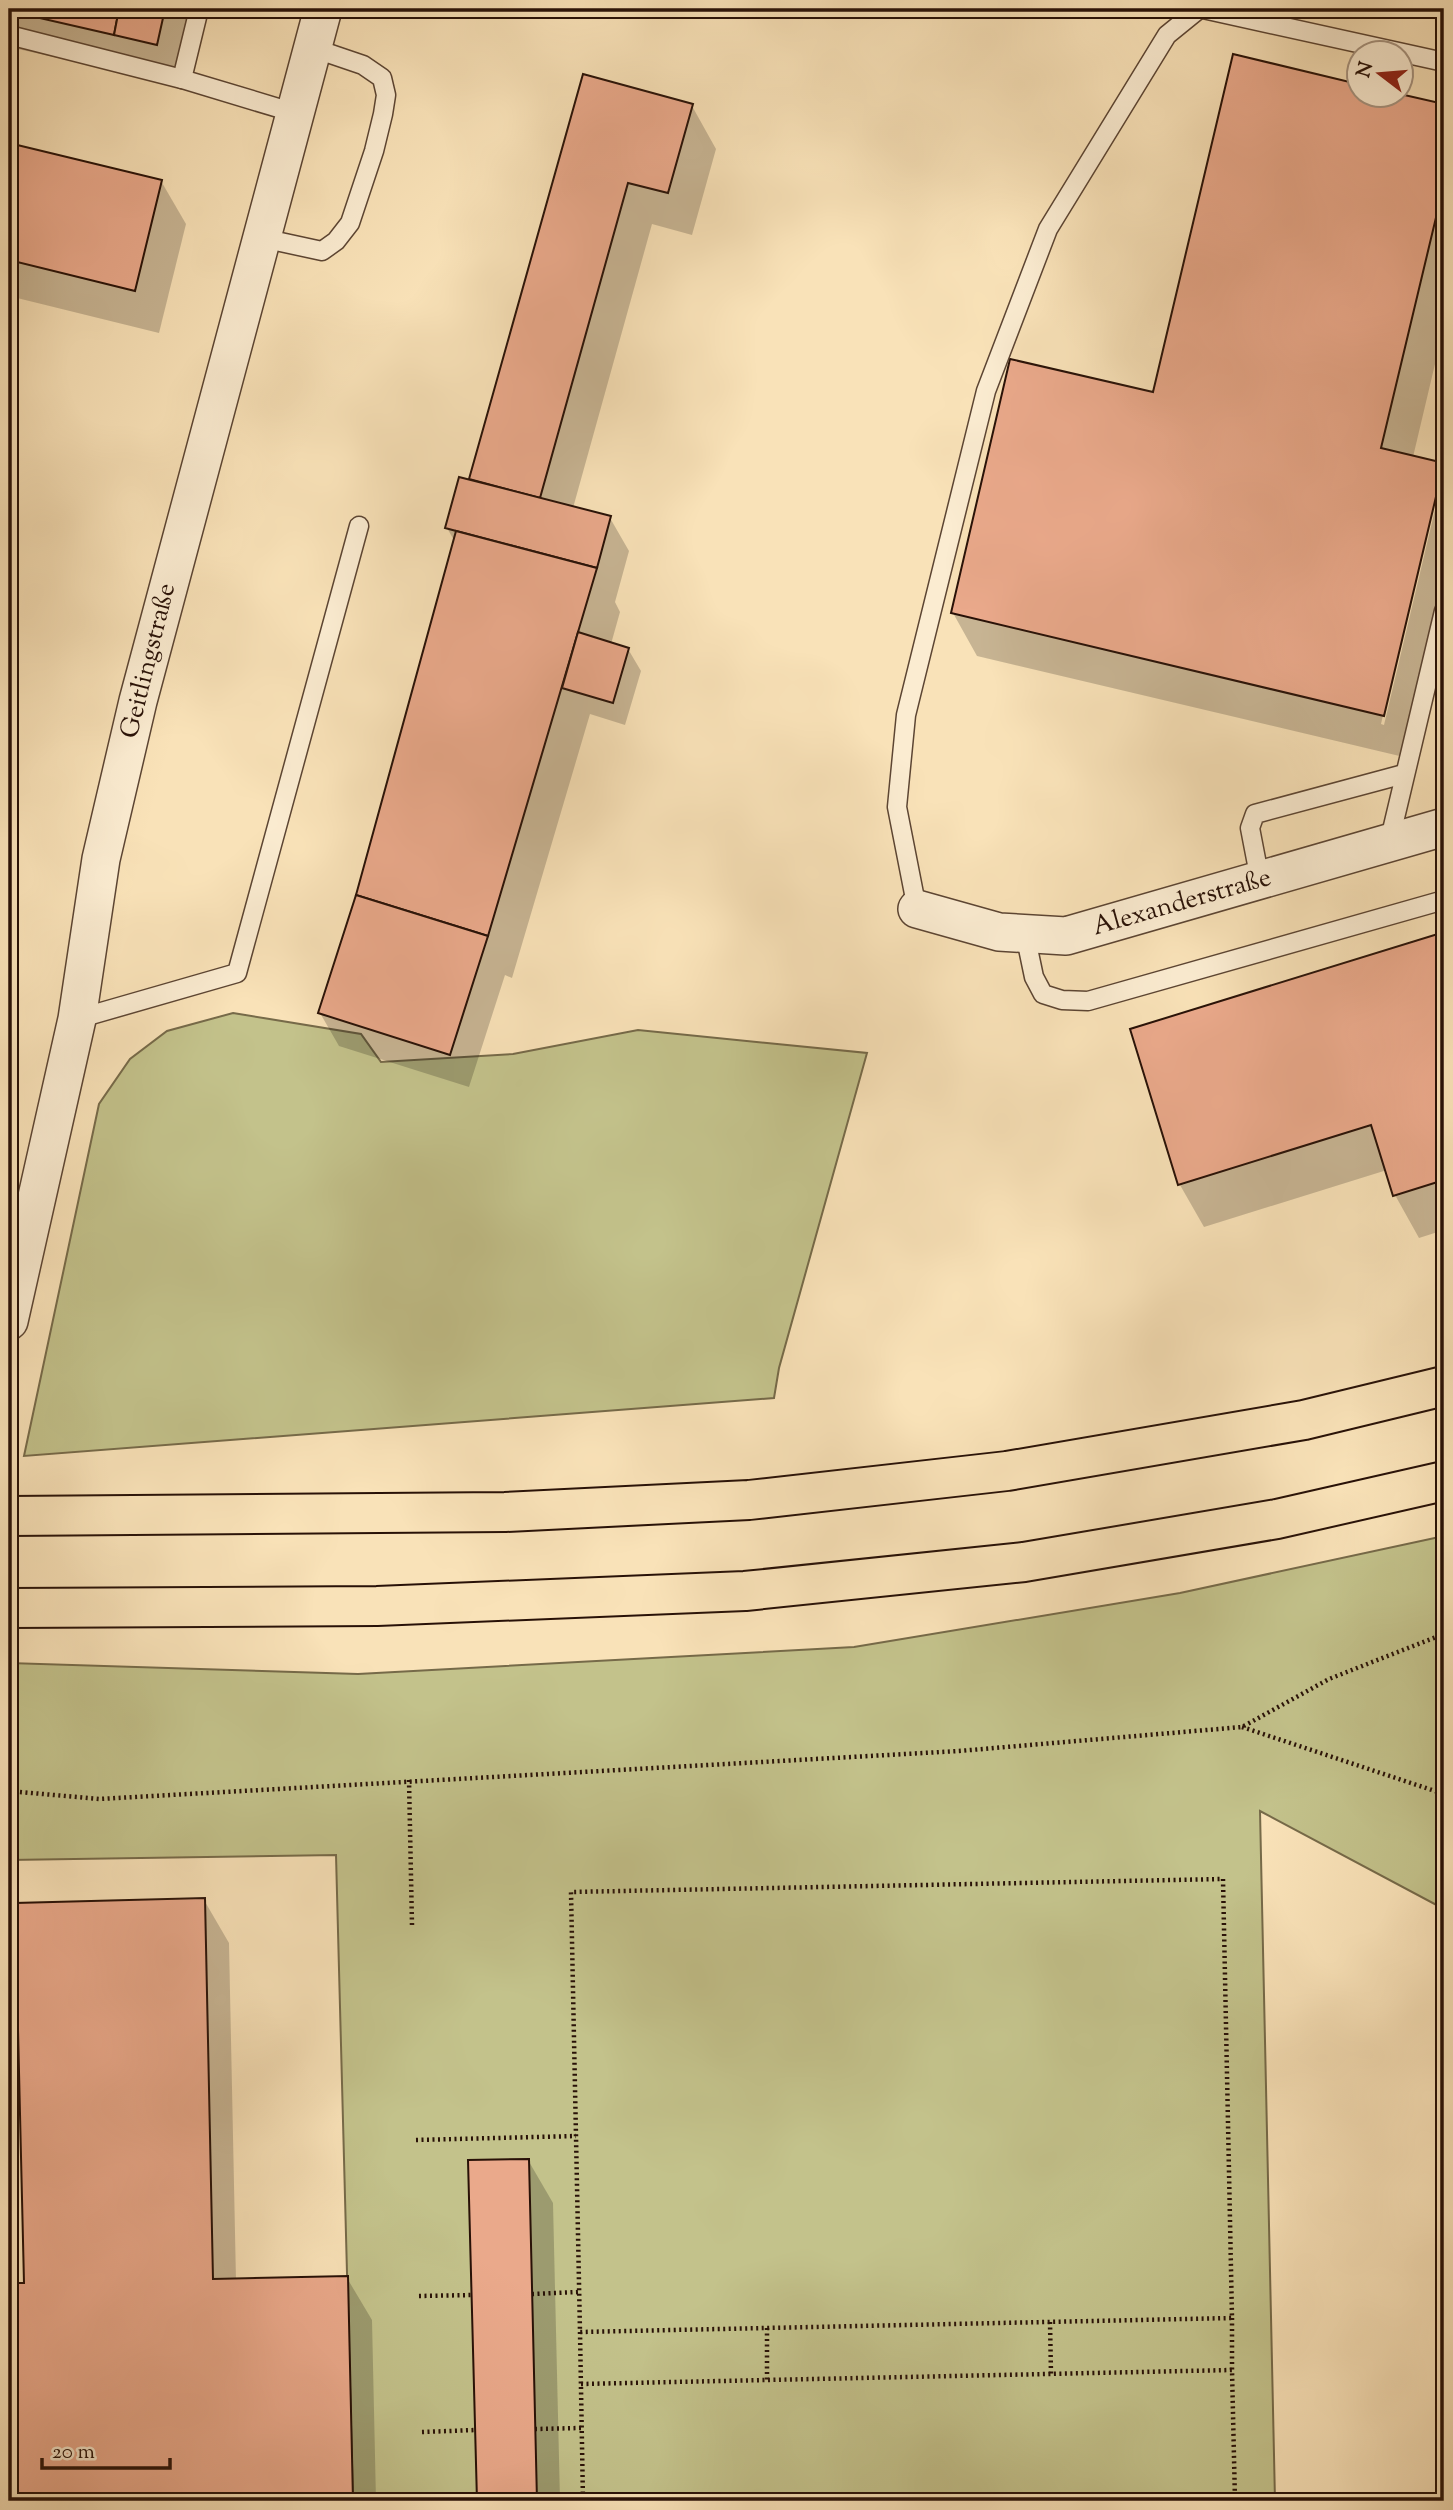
<svg xmlns="http://www.w3.org/2000/svg" width="1453" height="2510" font-family="'Sorts Mill Goudy',serif">
<rect width="100%" height="100%" fill="#f9e2b8"/>
<filter id="stains"><feTurbulence type="fractalNoise" baseFrequency=".00286" numOctaves="4"/><feColorMatrix values="0 0 0 0 .2 0 0 0 0 .09 0 0 0 0 .02 0 0 0 .5 -.17"/></filter>
<radialGradient id="worn" r=".72"><stop offset=".6" stop-color="#630" stop-opacity="0"/><stop offset="1" stop-color="#630" stop-opacity=".3"/></radialGradient>
<g fill="#c3c28b" stroke="#766a49" stroke-width="2">
<path d="M233,1013L361,1034L381,1062L513,1054L638,1030L867,1053L779,1368L774,1398L24,1456L99,1104L130,1059L167,1031Z"/>
<path d="M1444,1536V1909L1260,1811L1275,2501H353L336,1855L9,1860V1663L358,1674L854,1647L1180,1593Z"/>
</g>
<g fill="#0003" fill-rule="evenodd">
<path d="M9,9H191L176,77L138,76L9,47Z"/>
<path d="M1235,56L1358,85V94H1397L1444,106V326L1413,457L1444,467V606L1408,758L977,656L953,613L1154,394ZM1434,497H1438L1384,725L1381,724Z"/>
<path d="M584,76L692,106L716,149L692,235L652,224L573,508L610,518L629,551L615,602L620,612L611,644L628,649L641,671L625,725L590,714L512,978L505,975L469,1087L339,1046L320,1013L358,895L455,542L447,528L473,482L471,478Z"/>
<path d="M9,145L161,181L186,224L159,333L9,296Z"/>
<path d="M1440,935L1444,941V1230L1419,1238L1395,1195L1387,1170L1204,1227L1180,1185L1132,1030Z"/>
<path d="M204,1900L229,1943L236,2280L347,2278L372,2320L376,2501H17L12,2285H25Z"/>
<path d="M528,2160L553,2203L560,2501H478L470,2162Z"/>
</g>
<g fill="#eaa98b" stroke="#281107" stroke-width="2">
<path d="M9,9H119L114,35L9,11Z"/>
<path d="M119,9H165L157,45L114,35Z"/>
<path d="M1233,54L1358,84V94H1400L1444,104V184L1381,448L1444,463L1384,716L951,613L1010,359L1153,392Z"/>
<path d="M583,74L693,104L668,193L628,183L540,498L469,479Z"/>
<path d="M9,143L162,180L135,291L9,260Z"/>
<path d="M459,477L611,516L597,568L445,528Z"/>
<path d="M456,531L597,568L488,936L356,895Z"/>
<path d="M578,632L629,648L613,703L562,688Z"/>
<path d="M356,895L488,936L450,1055L318,1013Z"/>
<path d="M1441,933L1444,942V1180L1393,1196L1371,1125L1178,1185L1130,1029Z"/>
<path d="M205,1898L213,2279L348,2276L353,2501H15L10,2283H24L15,1903Z"/>
<path d="M529,2159L537,2501H477L468,2160Z"/>
</g>
<g fill="none" stroke-linecap="round" stroke-linejoin="round">
<defs>
<g id="service">
<path d="M199,9L182,79L295,113"/>
<path d="M1203,9L1444,62"/>
<path d="M9,35L182,79"/>
<path d="M262,238L322,251L336,241L350,223L374,151L383,114L386,95L382,78L363,65L313,48"/>
<path d="M1389,843L1444,611"/>
<path d="M1260,880L1250,828L1255,814L1404,774"/>
<path d="M917,909L897,807L906,715L986,391L1048,229L1167,35L1199,9"/>
<path d="M1025,934L1034,977L1043,994L1062,1000L1088,1001L1444,900"/>
<path d="M77,1019L237,973L359,526"/>
</g>
<g id="minor">
<path d="M917,909L999,932L1066,936L1444,827"/>
<path d="M9,1321L77,1019L101,859L138,701L323,9"/>
</g>
<g id="motorway">
<path d="M9,1516L505,1512L749,1500L1007,1471L1304,1420L1444,1386"/>
<path d="M9,1608L377,1606L745,1591L1024,1562L1277,1519L1444,1481"/>
</g>
</defs>
<use href="#service" stroke="#5c4533" stroke-width="21"/>
<use href="#minor" stroke="#5c4533" stroke-width="40"/>
<use href="#motorway" stroke="#281107" stroke-width="42"/>
<g stroke="#281107" stroke-width="4.5" stroke-dasharray="2 3.5" stroke-linecap="butt">
<path d="M1242,1727L1444,1794"/>
<path d="M409,1780L412,1925"/>
<path d="M9,1791L99,1799L959,1751L1242,1727L1329,1679L1444,1634"/>
<path d="M1223,1879L1232,2318L580,2332L571,1892Z"/>
<path d="M416,2140L576,2136"/>
<path d="M532,2294L579,2292"/>
<path d="M419,2296L472,2295"/>
<path d="M1232,2318V2370"/>
<path d="M1050,2322L1051,2374"/>
<path d="M767,2328V2380"/>
<path d="M580,2332L583,2501"/>
<path d="M581,2384L1232,2370L1235,2501"/>
<path d="M535,2429L581,2428"/>
<path d="M422,2432L475,2430"/>
</g>
<use href="#service" stroke="#fbecd1" stroke-width="18"/>
<use href="#minor" stroke="#fbecd1" stroke-width="37"/>
<use href="#motorway" stroke="#f9e2b8" stroke-width="38"/>
</g>
<g text-anchor="middle" dominant-baseline="central" stroke-width="7" stroke-linejoin="round" paint-order="stroke">
<g font-size="26" fill="#281107" stroke="#fbecd1">
<text transform="translate(149 661) rotate(-76)">Geitlingstraße</text>
<text transform="translate(1182 903) rotate(-16)">Alexanderstraße</text>
</g>
</g>
<rect width="1453" height="2510" fill="none" stroke="#f9e2b8" stroke-width="35"/>
<rect x="10" y="10" width="1432" height="2489" fill="none" stroke="#281107" stroke-width="3.5"/>
<rect x="18" y="18" width="1418" height="2475" fill="none" stroke="#281107" stroke-width="2"/>
<g transform="translate(1380 74) rotate(286)"><circle r="33" fill="#fbecd1" stroke="#a79480" stroke-width="2"/>
<path d="M0-5L12 26L0 18L-12 26Z" fill="#8f2418"/>
<text y="-10" font-size="19" font-weight="bold" text-anchor="middle" fill="#281107">N</text>
</g>
<path d="M42 2458v10h128v-10" fill="none" stroke="#281107" stroke-width="3.5"/>
<text x="52" y="2458" font-size="21" fill="#281107" stroke="#fbecd1" stroke-width="5" paint-order="stroke">20 m</text>
<rect width="100%" height="100%" filter="url(#stains)"/>
<rect width="100%" height="100%" fill="url(#worn)"/>
</svg>
